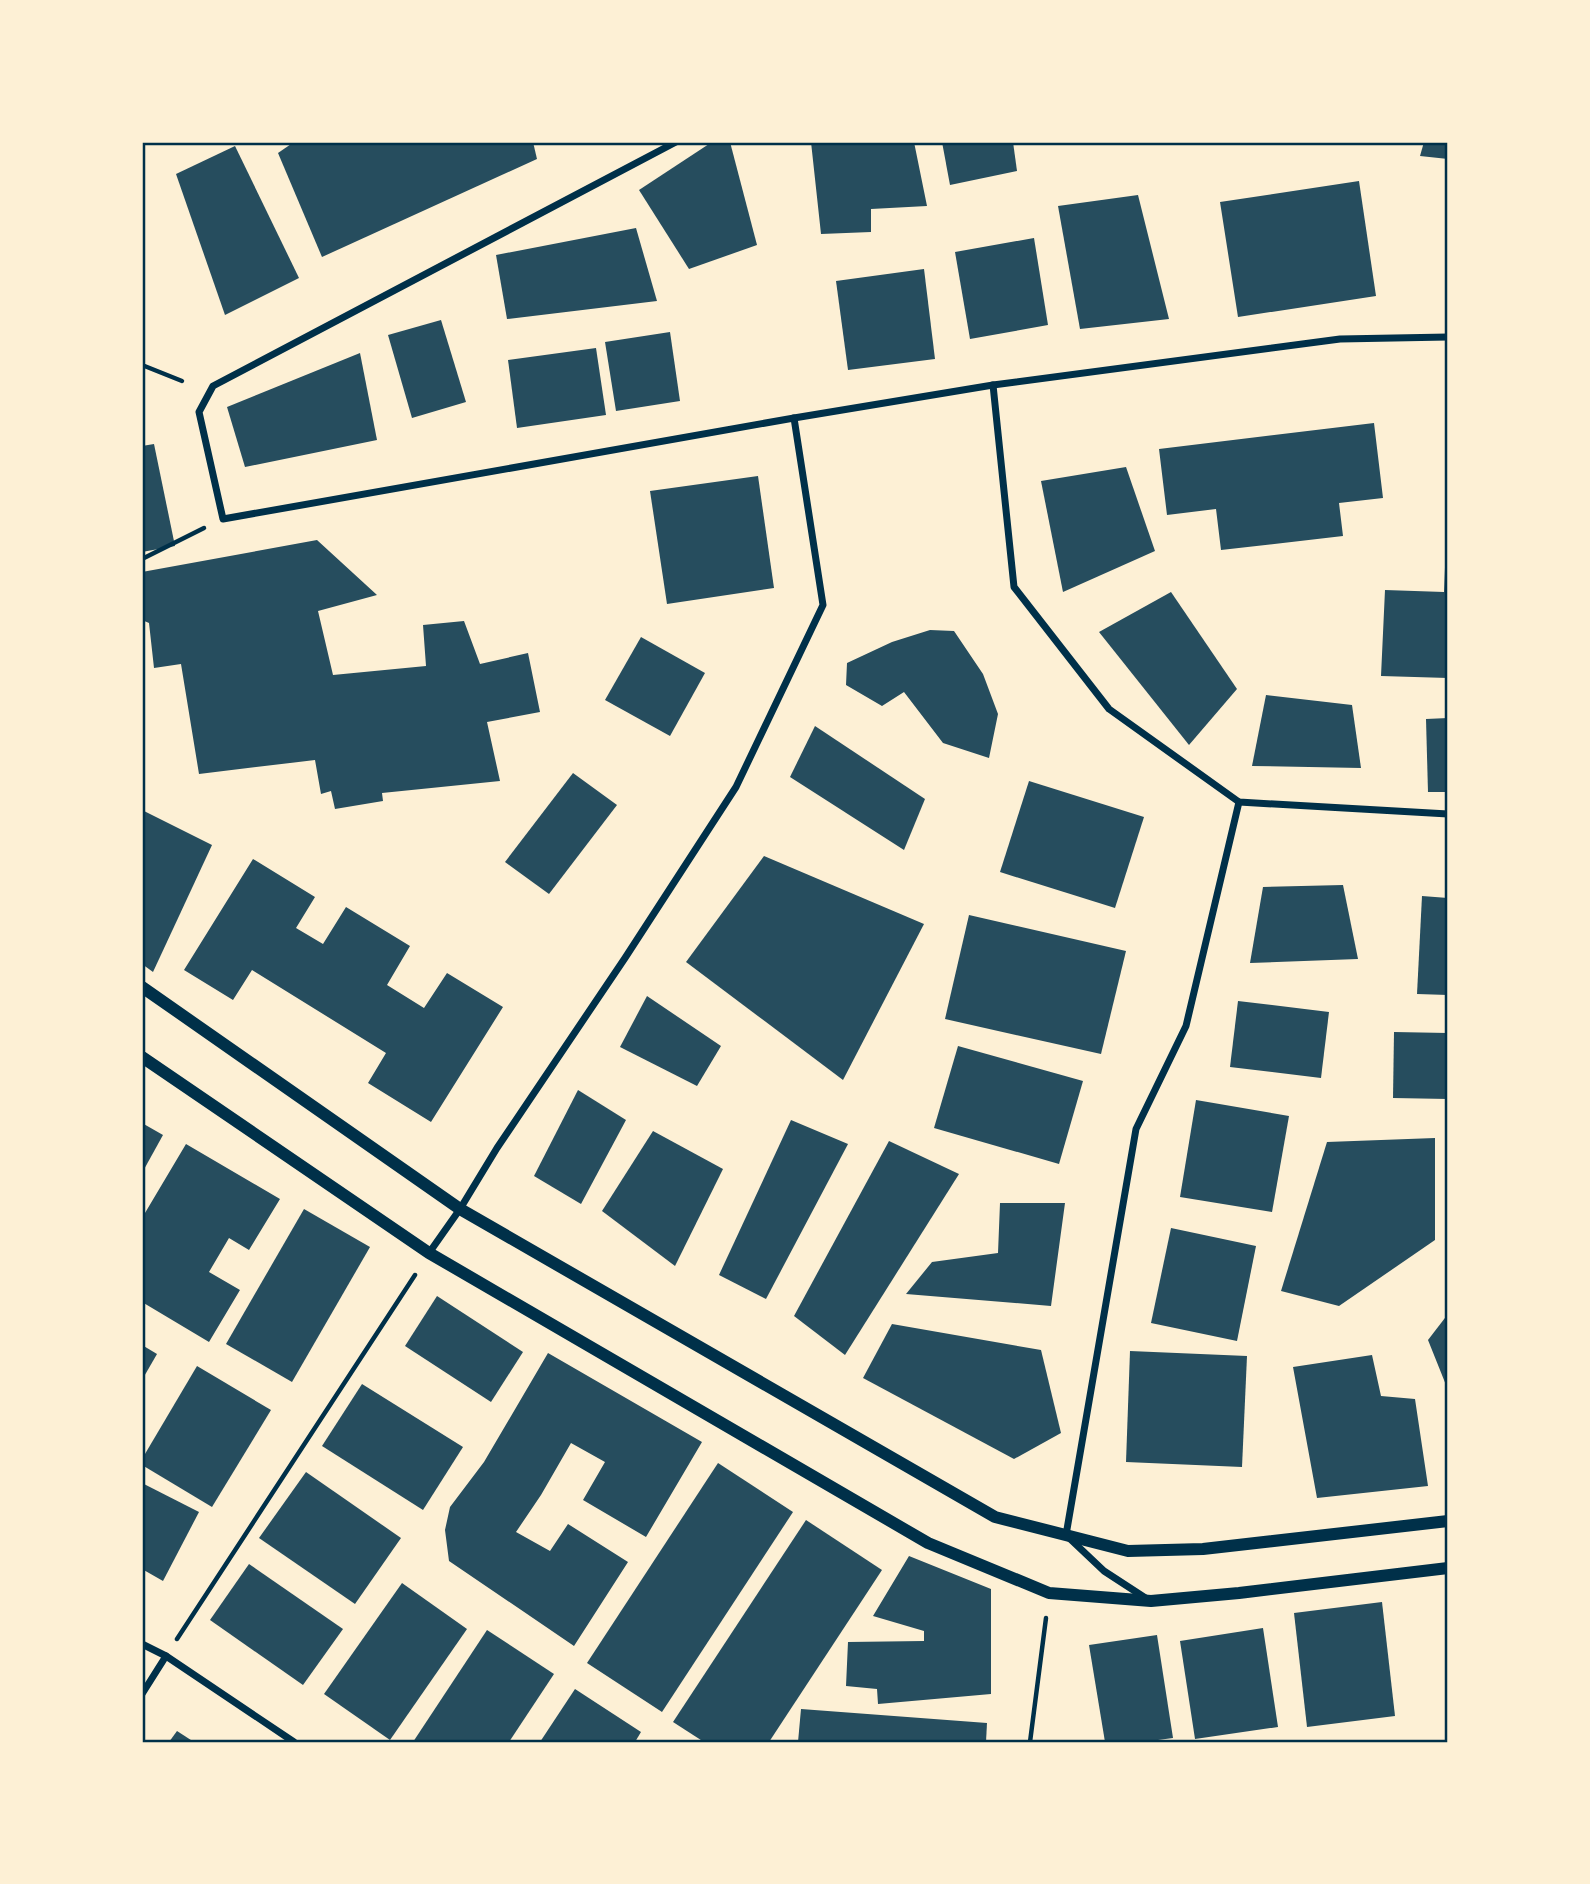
<svg xmlns="http://www.w3.org/2000/svg" width="1590" height="1884" font-family="'Varela Round',sans-serif">
<rect width="100%" height="100%" fill="#fdf0d5"/>
<g fill="#264d5e">
<path d="M294,142H533L537,159L322,257L278,153Z"/>
<path d="M712,142H730L757,245L689,269L639,190Z"/>
<path d="M811,142H914L927,206L871,209V232L821,234Z"/>
<path d="M942,142H1013L1017,171L950,185Z"/>
<path d="M1424,142H1448V159L1420,156Z"/>
<path d="M235,146L299,278L225,315L176,174Z"/>
<path d="M1359,181L1376,296L1238,317L1220,202Z"/>
<path d="M1138,195L1169,319L1080,329L1058,206Z"/>
<path d="M636,228L657,301L507,319L496,255Z"/>
<path d="M1034,238L1048,325L970,339L955,252Z"/>
<path d="M924,269L935,359L848,370L836,281Z"/>
<path d="M441,320L466,402L412,418L388,335Z"/>
<path d="M670,332L680,401L616,411L605,342Z"/>
<path d="M596,348L606,415L517,428L508,360Z"/>
<path d="M360,353L377,440L245,467L227,407Z"/>
<path d="M1374,423L1383,498L1339,503L1343,536L1221,550L1216,509L1167,515L1159,449Z"/>
<path d="M154,444L175,546L142,552V446Z"/>
<path d="M1126,467L1155,551L1063,592L1041,481Z"/>
<path d="M758,476L774,588L667,604L650,491Z"/>
<path d="M317,540L377,595L318,611L333,675L426,666L423,625L464,621L480,664L528,653L540,712L487,722L500,781L382,793L383,801L335,809L331,791L321,794L315,760L199,774L181,664L154,668L149,623L142,620V572Z"/>
<path d="M1446,543H1448V678L1381,676L1385,590L1444,592Z"/>
<path d="M1171,592L1237,689L1189,745L1099,632Z"/>
<path d="M930,630L954,631L983,674L998,714L989,758L943,743L904,692L882,706L846,685L847,663L892,642Z"/>
<path d="M641,637L705,673L670,736L605,700Z"/>
<path d="M1266,695L1352,705L1361,768L1252,766Z"/>
<path d="M1448,718V792H1428L1426,719Z"/>
<path d="M815,726L925,799L904,850L790,777Z"/>
<path d="M573,773L617,805L549,894L505,862Z"/>
<path d="M1029,781L1144,817L1115,908L1000,872Z"/>
<path d="M142,810L212,845L153,972L142,964Z"/>
<path d="M764,856L924,924L843,1080L686,962Z"/>
<path d="M253,859L315,897L296,928L323,944L346,907L410,946L387,985L424,1008L447,973L503,1007L431,1122L368,1083L386,1053L252,970L233,1000L184,970Z"/>
<path d="M1343,885L1358,959L1250,963L1263,887Z"/>
<path d="M1422,896L1448,898V995L1417,994Z"/>
<path d="M969,915L1126,951L1101,1054L945,1019Z"/>
<path d="M647,996L721,1046L697,1086L620,1047Z"/>
<path d="M1238,1001L1329,1012L1321,1078L1230,1067Z"/>
<path d="M1394,1032L1448,1033V1099L1393,1098Z"/>
<path d="M958,1046L1083,1081L1059,1164L934,1128Z"/>
<path d="M578,1090L626,1120L581,1204L534,1176Z"/>
<path d="M1196,1100L1289,1116L1272,1212L1180,1197Z"/>
<path d="M791,1120L848,1144L766,1299L719,1275Z"/>
<path d="M142,1123L163,1135L142,1173Z"/>
<path d="M653,1131L723,1169L675,1266L602,1211Z"/>
<path d="M1435,1138V1240L1339,1306L1281,1291L1327,1142Z"/>
<path d="M889,1141L959,1174L845,1355L794,1316Z"/>
<path d="M186,1144L280,1199L249,1250L229,1238L209,1272L240,1290L209,1342L142,1302V1218Z"/>
<path d="M1000,1203H1065L1051,1306L906,1294L932,1262L998,1253Z"/>
<path d="M304,1209L370,1247L292,1382L226,1344Z"/>
<path d="M1171,1228L1256,1246L1237,1341L1151,1323Z"/>
<path d="M437,1296L523,1352L491,1402L405,1346Z"/>
<path d="M1448,1314V1390L1428,1340Z"/>
<path d="M892,1324L1041,1350L1061,1433L1014,1459L863,1378Z"/>
<path d="M142,1345L157,1354L142,1380Z"/>
<path d="M1130,1351L1247,1356L1242,1467L1126,1462Z"/>
<path d="M548,1353L702,1442L646,1537L583,1500L605,1462L571,1443L541,1495L516,1532L550,1551L568,1524L628,1562L574,1646L449,1561L445,1530L450,1507L484,1462Z"/>
<path d="M1372,1355L1381,1396L1415,1399L1428,1486L1317,1498L1293,1367Z"/>
<path d="M197,1366L271,1410L212,1507L142,1465V1459Z"/>
<path d="M362,1384L463,1447L423,1510L322,1446Z"/>
<path d="M718,1463L793,1512L662,1712L587,1663Z"/>
<path d="M306,1472L401,1538L355,1604L259,1538Z"/>
<path d="M142,1483L199,1512L163,1581L142,1569Z"/>
<path d="M806,1520L882,1570L769,1742H704L673,1722Z"/>
<path d="M909,1556L991,1589V1694L878,1704L877,1689L846,1686L848,1642L924,1641V1631L873,1616Z"/>
<path d="M249,1564L343,1629L303,1685L210,1620Z"/>
<path d="M402,1583L467,1629L390,1740L324,1694Z"/>
<path d="M1382,1602L1395,1716L1307,1727L1294,1613Z"/>
<path d="M1263,1628L1278,1727L1195,1739L1180,1641Z"/>
<path d="M487,1630L554,1674L509,1742H413Z"/>
<path d="M1157,1635L1173,1738L1143,1742H1105L1089,1645Z"/>
<path d="M575,1689L641,1732L635,1742H540Z"/>
<path d="M801,1709L987,1723L986,1742H798Z"/>
<path d="M177,1731L194,1742H169Z"/>
</g>
<g fill="none" stroke-linecap="round" stroke-linejoin="round">
<g stroke="#003049" stroke-width="4.5">
<path d="M142,365L182,381"/>
<path d="M142,559L204,528"/>
<path d="M177,1639L415,1275"/>
<path d="M1030,1742L1046,1618"/>
</g>
<g stroke="#003049" stroke-width="7">
<path d="M676,142L213,386L199,412L223,519L794,418L993,385L1340,339L1448,337"/>
<path d="M993,385L1014,587L1109,709L1239,802L1448,814"/>
<path d="M429,1253L460,1209L497,1148L625,958L736,787L823,605L794,418"/>
<path d="M1147,1599L1104,1571L1066,1535L1136,1129L1186,1026L1239,802"/>
<path d="M142,1644L166,1656L294,1742"/>
<path d="M142,1694L166,1656"/>
</g>
<g stroke="#003049" stroke-width="12">
<path d="M142,987L460,1209L995,1517L1128,1551L1203,1549L1448,1521"/>
<path d="M142,1057L429,1253L928,1543L1049,1593L1151,1601L1239,1593L1448,1568"/>
</g>
</g>
<rect width="1590" height="1884" fill="none" stroke="#fdf0d5" stroke-width="287"/>
<rect x="144" y="144" width="1302" height="1597" fill="none" stroke="#003049" stroke-width="2.5"/>
</svg>
